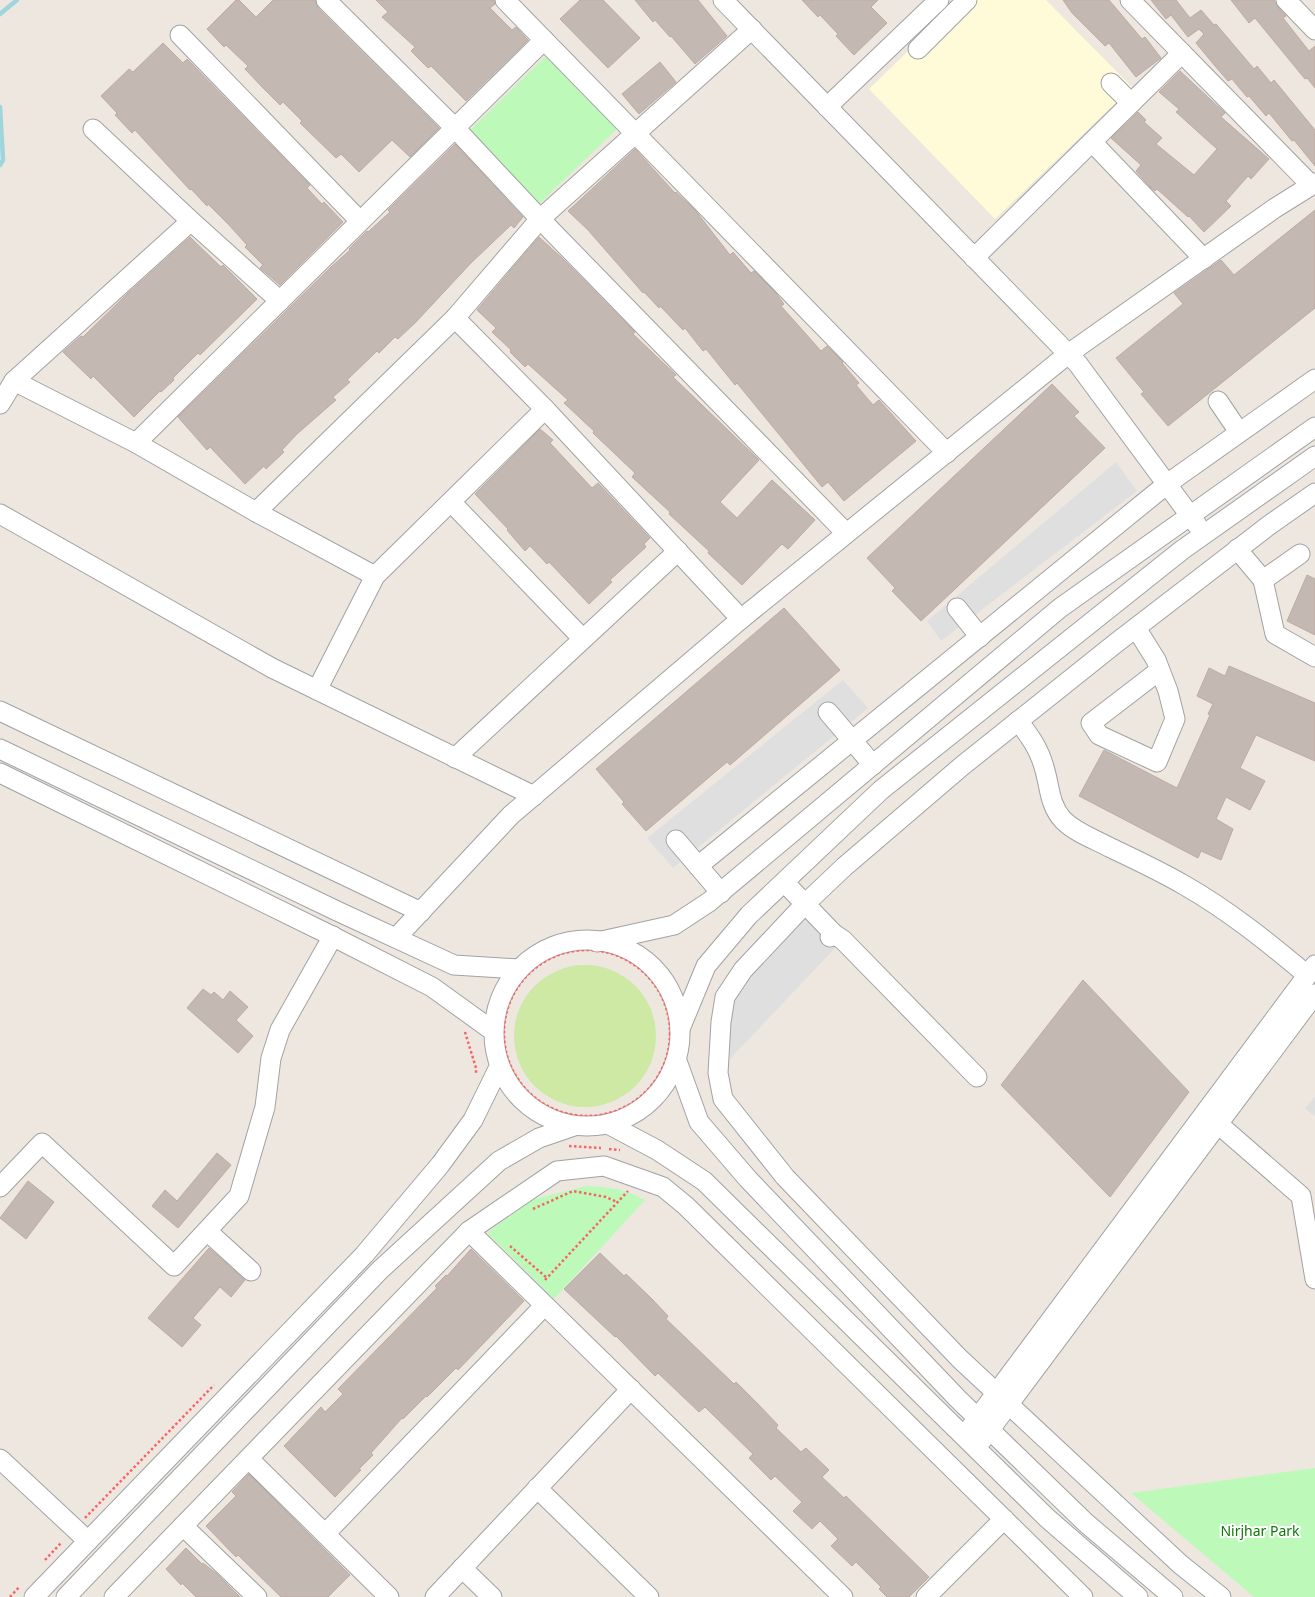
<svg xmlns="http://www.w3.org/2000/svg" width="1315" height="1597" font-family="'Noto Sans',sans-serif">
<rect width="100%" height="100%" fill="#ede7e0"/>
<path fill="#fffad7" d="M961,0H1046L1132,87L995,219L869,89Z"/>
<circle fill="#cee9a4" cx="585" cy="1036" r="71"/>
<g fill="#bdfaba">
<path d="M547,55L618,128L536,207L465,135Z"/>
<path d="M586,1186C609,1187 625,1189 645,1200L554,1299L487,1233L531,1200Z"/>
<path d="M1315,1468V1597H1254L1131,1493Z"/>
</g>
<g fill="#dfdfdf">
<path d="M1116,462L1137,491L941,641L927,621Z"/>
<path d="M843,680L868,708L673,868L647,838Z"/>
<path d="M806,911L838,945L730,1059L726,1029L739,984Z"/>
<path d="M1315,1096V1116L1305,1109Z"/>
</g>
<g fill="none" stroke-linecap="round" stroke-linejoin="round">
<g stroke="#9fd5dc" stroke-width="4.5">
<path d="M0,14L17,0"/>
<path d="M0,107L3,160L0,165"/>
</g>
</g>
<g fill="#c4b8b3" stroke="#beaba2">
<path d="M236,0H239L256,17L273,0H315L318,8L439,128L410,157L392,140L359,172L341,154L336,158L300,123L302,121L283,102L280,105L263,88L245,69L248,66L226,45L224,47L207,29Z"/>
<path d="M376,0H494L495,4L490,8L512,30L516,27L528,40L466,101L431,66L428,68L411,51L415,47L382,17L388,12Z"/>
<path d="M580,0H603L640,38L608,68L560,19Z"/>
<path d="M635,0H698L727,36L695,64L671,36L670,37L655,20L653,22Z"/>
<path d="M802,0H878L871,7L887,23L854,55L836,36L838,34L820,15L818,17Z"/>
<path d="M1063,0H1109L1142,39L1145,37L1161,58L1136,77L1109,43L1105,46L1072,13Z"/>
<path d="M1151,0H1176L1190,18L1201,10L1214,25L1216,24L1254,69L1257,66L1271,83L1274,80L1315,130V166L1294,140L1292,141L1269,113L1266,116L1249,96L1247,97L1232,79L1228,81L1215,66L1196,43L1204,34L1199,29L1188,37L1171,15L1166,19Z"/>
<path d="M1231,0H1274L1278,7L1286,16L1283,18L1309,51L1315,46V88L1307,78L1305,79L1255,18L1249,23Z"/>
<path d="M163,43L183,63L187,59L310,185L307,188L322,204L324,202L343,222L280,285L260,268L263,265L245,247L247,245L229,225L208,204L207,206L191,189L190,190L135,130L132,133L115,115L117,113L101,96L129,69L133,72Z"/>
<path d="M660,62L676,82L639,114L622,94Z"/>
<path d="M1180,71L1225,113L1221,117L1269,159L1251,179L1248,176L1226,201L1231,206L1204,232L1189,216L1188,217L1157,189L1155,191L1151,188L1136,171L1141,165L1111,138L1138,112L1146,120L1144,122L1162,138L1156,144L1194,175L1217,149L1176,112L1179,109L1159,92Z"/>
<path d="M455,144L523,217L514,228L511,225L471,263L416,322L398,339L395,337L379,353L377,351L347,380L350,382L333,397L336,400L297,434L282,450L284,452L266,469L264,466L245,484L210,447L207,450L178,417L331,267L350,250L349,249L367,231L368,232L390,212L388,210Z"/>
<path d="M635,149L675,193L676,192L695,210L730,255L733,252L751,273L754,271L775,292L784,304L781,306L821,351L827,346L843,362L842,363L859,383L856,385L873,405L879,400L916,441L844,501L828,482L822,487L737,383L735,385L706,349L703,351L685,328L683,330L660,306L659,308L644,292L643,293L588,230L568,211Z"/>
<path d="M1315,210V308L1168,426L1141,394L1144,392L1116,358L1183,304L1174,293L1221,260L1234,275Z"/>
<path d="M190,237L221,267L223,265L257,299L200,355L198,353L173,378L174,380L161,392L160,391L134,417L93,376L91,379L63,352L81,336L83,337L126,295Z"/>
<path d="M539,237L562,258L635,332L633,334L676,375L673,377L759,460L720,502L737,518L772,480L815,520L788,549L782,544L742,585L708,553L709,551L669,514L670,512L632,477L635,473L593,433L594,431L564,403L568,400L528,364L525,367L510,352L511,350L492,332L496,328L477,310Z"/>
<path d="M1052,384L1079,412L1074,416L1105,448L921,621L892,591L895,588L867,558Z"/>
<path d="M540,429L553,440L550,443L592,488L598,483L650,538L644,544L646,547L610,580L612,582L589,604L549,562L547,564L530,546L525,551L507,530L508,529L475,494Z"/>
<path d="M1307,575L1315,579V635L1287,621Z"/>
<path d="M784,608L840,670L730,765L727,762L646,831L622,804L624,802L596,769Z"/>
<path d="M1229,666L1315,703V761L1256,735L1240,768L1265,781L1250,810L1226,797L1216,819L1233,829L1221,860L1201,851L1198,858L1079,796L1104,750L1177,788L1210,715L1208,714L1213,704L1197,696L1209,668L1225,676Z"/>
<path d="M1083,980L1189,1092L1110,1197L1001,1085Z"/>
<path d="M203,989L211,995L214,992L223,1000L230,991L248,1007L236,1020L253,1036L238,1053L187,1008Z"/>
<path d="M217,1153L231,1165L178,1228L152,1206L165,1190L177,1201Z"/>
<path d="M28,1181L54,1202L26,1239L0,1218Z"/>
<path d="M209,1248L245,1280L231,1297L220,1287L193,1318L201,1325L182,1347L148,1318Z"/>
<path d="M471,1249L524,1301L458,1370L456,1368L427,1397L426,1396L403,1419L402,1418L371,1453L373,1455L359,1469L361,1470L335,1497L284,1446L321,1407L325,1412L343,1394L338,1389L437,1288L435,1286L446,1275L447,1276Z"/>
<path d="M600,1253L624,1276L626,1274L652,1299L668,1316L666,1319L734,1384L736,1382L758,1404L778,1425L776,1428L801,1452L806,1448L829,1470L822,1477L844,1498L846,1496L929,1577L909,1597H887L879,1589L881,1587L856,1562L852,1566L831,1546L838,1539L820,1521L812,1529L793,1511L802,1502L775,1476L771,1480L749,1458L753,1454L705,1407L699,1412L658,1373L655,1376L616,1336L615,1337L564,1289Z"/>
<path d="M249,1474L350,1575L328,1597H281L238,1555L236,1557L206,1526L236,1496L232,1492Z"/>
<path d="M186,1548L202,1564L203,1563L217,1574L240,1597H196L182,1583L181,1585L166,1569Z"/>
</g>
<g fill="none" stroke-linecap="round" stroke-linejoin="round">
<defs>
<g id="minor">
<path d="M326,0L455,128L540,219L846,533"/>
<path d="M505,0L947,453"/>
<path d="M723,0L1078,364L1197,525"/>
<path d="M1130,0L1311,185"/>
<path d="M1286,0L1315,30"/>
<path d="M180,35L360,221"/>
<path d="M918,49L967,0"/>
<path d="M1111,83L1131,103"/>
<path d="M827,107L939,0"/>
<path d="M93,129L191,221L280,301"/>
<path d="M1092,142L1204,259"/>
<path d="M974,258L1182,53"/>
<path d="M455,318L545,409L741,619"/>
<path d="M14,381L136,443L256,512L375,576"/>
<path d="M1218,401L1239,432"/>
<path d="M0,404L14,381L191,221"/>
<path d="M136,443L544,40"/>
<path d="M451,502L583,639"/>
<path d="M256,512L455,318L540,219L752,29"/>
<path d="M0,514L272,668L534,796"/>
<path d="M1237,549L1263,580L1275,634L1315,657"/>
<path d="M1263,580L1300,554"/>
<path d="M957,608L980,637"/>
<path d="M1136,628L1156,660L1168,691L1175,719L1157,762L1099,735L1091,723L1160,670"/>
<path d="M317,690L375,576L545,409"/>
<path d="M0,711L421,912"/>
<path d="M828,712L873,765"/>
<path d="M1018,721C1030,736 1039,749 1044,767C1050,786 1049,805 1063,820C1076,833 1094,839 1109,847C1134,859 1160,871 1184,885C1228,910 1269,943 1307,975"/>
<path d="M0,749L337,911L454,965L519,969"/>
<path d="M455,758L678,551"/>
<path d="M0,773L328,934L432,987L493,1031"/>
<path d="M676,840L721,893"/>
<path d="M698,866L1167,484L1315,379"/>
<path d="M784,882L834,934L830,937"/>
<path d="M834,934L843,940L977,1077"/>
<path d="M396,938L511,815L741,619L1068,354L1275,208L1315,183"/>
<circle cx="587" cy="1033" r="93"/>
<path d="M597,942L674,925L709,902L1060,608L1315,427"/>
<path d="M680,1029L706,966L749,915L881,790L1182,550L1315,456"/>
<path d="M677,1061L699,1122L748,1179L958,1399L1086,1523L1173,1597"/>
<path d="M1209,1116L1301,1196L1315,1279"/>
<path d="M608,1124L657,1150L704,1181L1047,1518L1138,1597"/>
<path d="M0,1187L42,1143L174,1266L239,1196L265,1107L271,1058L280,1030L333,936"/>
<path d="M207,1231L251,1271"/>
<path d="M469,1231L843,1597"/>
<path d="M971,1427L1315,965"/>
<path d="M982,1440L1315,994"/>
<path d="M0,1459L88,1541"/>
<path d="M249,1459L389,1597"/>
<path d="M537,1488L649,1597"/>
<path d="M183,1526L257,1597"/>
<path d="M325,1534L544,1306"/>
<path d="M462,1568L492,1597"/>
<path d="M34,1597L364,1255L440,1165L473,1120L499,1067"/>
<path d="M66,1597L380,1270L499,1161L539,1138L574,1126"/>
<path d="M114,1597L469,1231L557,1171L604,1166L663,1187L686,1206L1083,1597"/>
<path d="M435,1597L631,1389"/>
<path d="M926,1597L1004,1519"/>
<path d="M1221,1597L1180,1564L960,1359L785,1177L723,1099L718,1073L721,1022L725,997L743,970L805,904L844,867L962,766L1116,643L1268,526L1315,493"/>
</g>
</defs>
<use href="#minor" stroke="#a2a2a2" stroke-width="21"/>
<g stroke="#fb6265" stroke-width="2.5" stroke-dasharray="2.5 2.5" stroke-linecap="butt">
<circle cx="587" cy="1033" r="83"/>
<path d="M465,1032L476,1068V1074"/>
<path d="M569,1146L601,1148"/>
<path d="M609,1149L620,1150"/>
<path d="M533,1209L573,1191L606,1197L617,1202"/>
<path d="M510,1246L547,1278"/>
<path d="M545,1280L628,1191"/>
<path d="M85,1518L214,1385"/>
<path d="M45,1560L61,1543"/>
<path d="M10,1597L20,1586"/>
</g>
<use href="#minor" stroke="#fff" stroke-width="19"/>
</g>
<g text-anchor="middle" dominant-baseline="central" stroke-width="4" stroke-linejoin="round" paint-order="stroke">
<g font-size="14" fill="#0e7809" stroke="#fff">
<text x="1260" y="1530">Nirjhar Park</text>
</g>
</g>
</svg>
